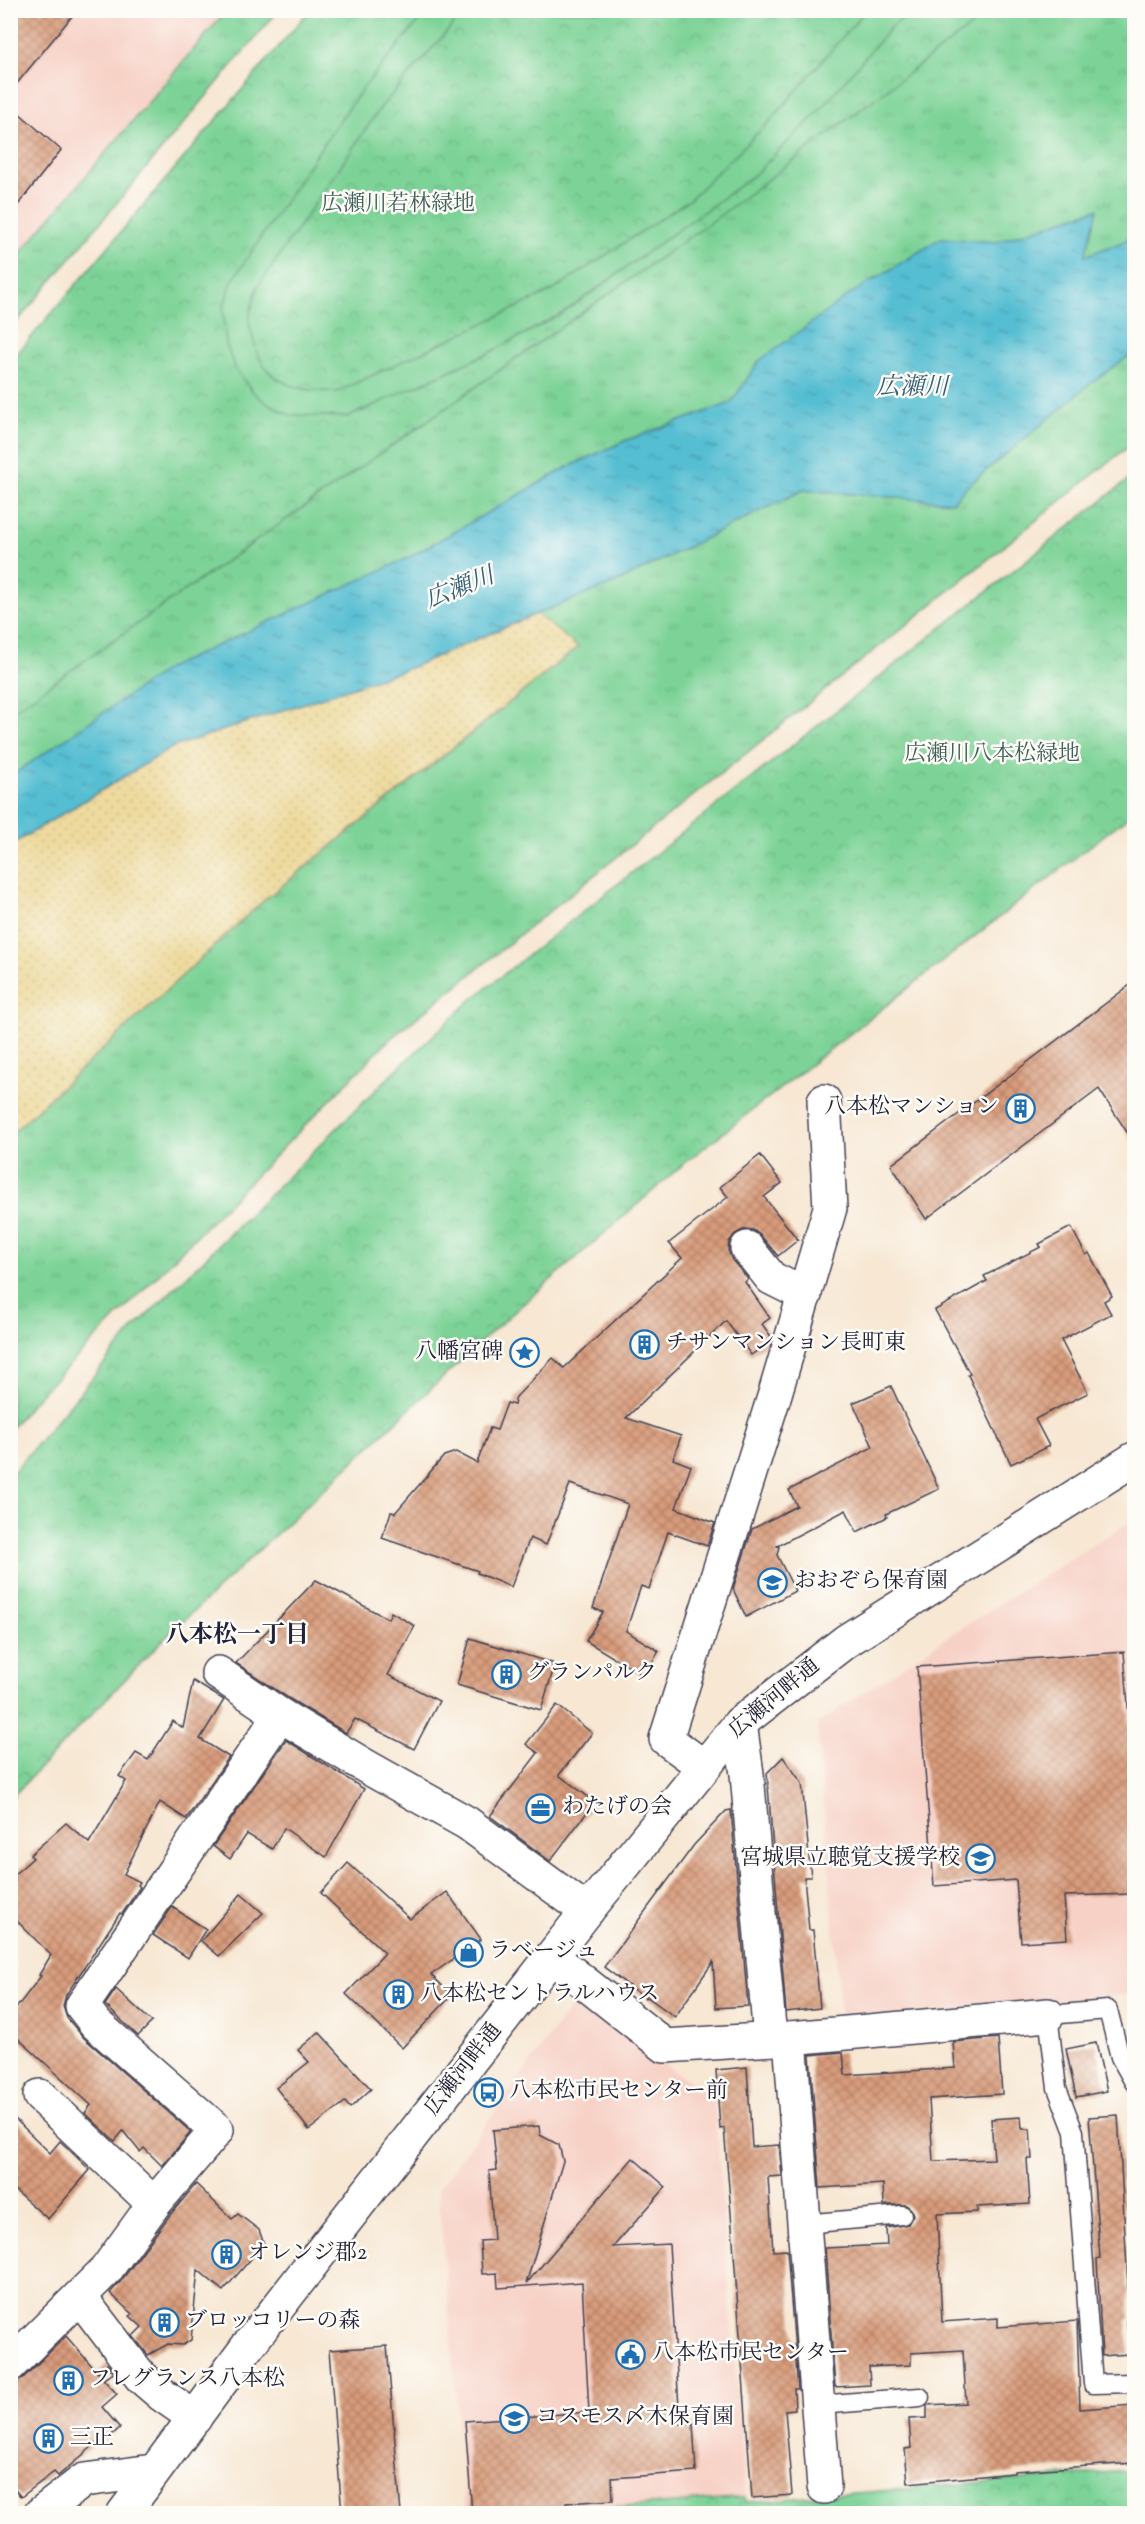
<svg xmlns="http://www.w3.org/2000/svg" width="1145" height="2524" font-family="'Sorts Mill Goudy','Noto Serif JP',serif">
<defs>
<pattern id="grass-tufts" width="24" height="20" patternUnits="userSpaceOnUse" patternTransform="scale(1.5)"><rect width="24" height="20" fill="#7dd397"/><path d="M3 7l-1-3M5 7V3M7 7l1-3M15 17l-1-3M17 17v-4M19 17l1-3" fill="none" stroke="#6cb583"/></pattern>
<pattern id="sand-dots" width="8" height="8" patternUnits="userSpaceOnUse" patternTransform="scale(1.5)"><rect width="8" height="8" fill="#eeda9e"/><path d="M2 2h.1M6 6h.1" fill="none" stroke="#ccbb89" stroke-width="1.8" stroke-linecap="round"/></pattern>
<pattern id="park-crowns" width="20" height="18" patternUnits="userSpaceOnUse" patternTransform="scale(1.5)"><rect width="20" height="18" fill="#7dd397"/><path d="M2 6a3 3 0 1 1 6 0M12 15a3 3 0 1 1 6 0" fill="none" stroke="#6cb583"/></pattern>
<pattern id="water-ripples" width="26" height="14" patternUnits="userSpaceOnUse" patternTransform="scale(1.5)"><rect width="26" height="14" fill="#55bed2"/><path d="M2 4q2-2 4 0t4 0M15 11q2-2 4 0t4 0" fill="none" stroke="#469aac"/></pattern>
<pattern id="building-cross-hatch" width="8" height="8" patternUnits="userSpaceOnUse" patternTransform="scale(1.5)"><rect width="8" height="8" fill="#d99c7b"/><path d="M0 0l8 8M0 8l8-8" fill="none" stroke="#b07f66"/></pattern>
</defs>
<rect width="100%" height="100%" fill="#fdfcf7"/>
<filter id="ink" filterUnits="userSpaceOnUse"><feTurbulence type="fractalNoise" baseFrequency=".0167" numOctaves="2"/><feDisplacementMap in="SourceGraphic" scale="12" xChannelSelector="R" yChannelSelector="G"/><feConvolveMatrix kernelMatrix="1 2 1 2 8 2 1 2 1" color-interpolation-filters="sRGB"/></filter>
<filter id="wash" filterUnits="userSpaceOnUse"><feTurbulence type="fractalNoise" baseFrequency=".008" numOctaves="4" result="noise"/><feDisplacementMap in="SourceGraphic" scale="24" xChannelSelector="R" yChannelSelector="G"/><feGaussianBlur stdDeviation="1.35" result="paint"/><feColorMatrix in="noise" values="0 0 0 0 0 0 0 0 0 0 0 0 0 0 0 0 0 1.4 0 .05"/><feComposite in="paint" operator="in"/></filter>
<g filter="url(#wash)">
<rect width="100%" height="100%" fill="#f7e7d3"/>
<g fill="#f7d1c6">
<path d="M11,11H227L11,264Z"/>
<path d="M1134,1519V1994L841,2020L817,1724L947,1637Z"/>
<path d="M575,2001L714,2099L745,2497L580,2511V2513H466L438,2190Z"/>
</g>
<g fill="url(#grass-tufts)" stroke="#507a69" stroke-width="1.5">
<path d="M227,10L278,11L11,329V264Z"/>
<path d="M914,11H1134V231L1125,241L1085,256L1097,209L996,242L941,238L759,361L731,403L627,440L568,467L408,558L57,745L11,776V684Z"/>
<path d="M1134,352V442L389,1040L33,1402L11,1428V1134L263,901L577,648L536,614L615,583L803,490L953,502L963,490L1090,384Z"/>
</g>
<path fill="url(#sand-dots)" stroke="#887e6c" stroke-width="1.5" d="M536,614L578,647L263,901L11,1134V845L173,747L410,668Z"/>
<g fill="url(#park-crowns)" stroke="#507a69" stroke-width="1.5">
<path d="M309,11H991L710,223L11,712V361Z"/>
<path d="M1134,475V812L687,1161L497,1327L163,1640L11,1798V1475L133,1329L392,1074L470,1001Z"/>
<path d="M1134,2470V2513L580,2514L579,2511L745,2497L746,2502Z"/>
</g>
<path fill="#7dd397" stroke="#507a69" stroke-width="1.5" d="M427,11H465L381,107L257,288C255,298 250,309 249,320C249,327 252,335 254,342C264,386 298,390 337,392L552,291L690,199L772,119L865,11H914L891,27L817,113L753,176L563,313L493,351L348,417L290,415L265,402L253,392L235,369L226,344L223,309L232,281L330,134L364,87Z"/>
<path fill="url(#water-ripples)" stroke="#3c7086" stroke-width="1.5" d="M1098,209L1085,256L1125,241L1134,231V352L1090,384L963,490L953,502L803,490L615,583L536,614L410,668L173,747L11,845V776L170,667L408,558L568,467L627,440L731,403L759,361L852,293L941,238L996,242Z"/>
<g id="blocks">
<g fill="url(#building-cross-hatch)">
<path d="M10,10H77L10,92Z"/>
<path d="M10,105L61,150L10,215Z"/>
<path d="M1134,982V1143L1099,1089L926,1219L891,1165Z"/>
<path d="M760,1155L782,1183L764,1197L798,1240L778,1256L761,1236L753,1230L745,1229L735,1234L729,1242L728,1250L732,1260L748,1279L745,1282L770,1318L762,1324L772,1338L771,1341L751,1355L726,1321L626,1418L681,1436L673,1459L691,1466L676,1508L715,1523L707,1546L668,1532L649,1589L641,1586L626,1631L659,1651L644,1676L586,1641L603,1612L593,1608L628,1504L570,1484L546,1545L530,1538L511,1587L477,1573L478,1571L382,1538L391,1512L395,1513L444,1456L456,1452L477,1463L490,1428L497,1430L507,1403L514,1405L516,1397L553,1358L564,1368L682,1258L669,1243L728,1197L720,1187Z"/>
<path d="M1071,1227L1086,1255L1089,1253L1112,1296L1104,1301L1111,1314L1061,1340L1088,1393L1035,1419L1049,1446L1011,1464L968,1375L970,1374L935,1310L987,1281L984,1276L1041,1247L1039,1244Z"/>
<path d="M891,1386L939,1489L886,1514L887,1517L857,1532L846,1510L777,1546L779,1547L777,1555L795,1591L746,1617L733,1589L752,1529L797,1506L789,1490L873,1447L853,1403Z"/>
<path d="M316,1580L388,1619L391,1612L415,1626L388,1675L439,1701L414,1749L355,1719L346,1733L290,1699L236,1663Z"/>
<path d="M470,1638L555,1664L541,1710L457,1685Z"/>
<path d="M1124,1652L1134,1787V1894L1064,1896L1067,1939L1021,1942L1016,1880L934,1886L917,1667Z"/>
<path d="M193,1681L224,1700L200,1739L229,1757L186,1819L160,1802L124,1874L140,1882L138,1885L140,1887L122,1914L120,1913L66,1995L63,2006L67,2018L84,2038L191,2132L162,2166L144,2148L140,2152L123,2131L115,2141L85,2113L91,2105L10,2031V2016L41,1976L39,1975L51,1955L10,1914V1878L33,1858L30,1855L66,1823L89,1843L126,1781L119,1776L136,1753L148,1760L173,1721L183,1728Z"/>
<path d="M557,1705L592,1733L559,1775L595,1802L550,1861L490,1816L538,1753L526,1744Z"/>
<path d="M286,1740L364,1789L326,1857L284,1828L272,1849L247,1834L230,1859L213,1846Z"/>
<path d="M783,1757L802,1783L811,1877H804L809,1930H813L820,2008L786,2012L767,1773Z"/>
<path d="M731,1810L748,2006L716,2008L713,1962L675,2017L646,1996L645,1998L604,1967L694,1845L726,1811Z"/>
<path d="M348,1863L410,1919L447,1892L481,1939L431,1975L452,1995L402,2048L346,1994L385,1953L321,1893Z"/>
<path d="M241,1894L263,1913L219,1956L201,1941Z"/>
<path d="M172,1907L206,1929L188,1958L153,1935Z"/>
<path d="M116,1989L152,2022L138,2036L105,2005Z"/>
<path d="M319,2032L371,2089L350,2108L345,2102L309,2130L276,2088L309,2062L298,2050Z"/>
<path d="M998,2038L1002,2094L929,2099L933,2161L994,2159L991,2119L1021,2117L1022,2129H1030L1032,2159H1027L1030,2204L977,2207V2212L937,2214L942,2322L998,2318V2327L1077,2321L1080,2409L1134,2405V2463L1014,2471V2473L908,2483L905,2449L911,2448L909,2419L927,2418V2405L966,2403L963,2350L911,2353V2365L869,2367L870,2385L835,2387L825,2248L887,2245L886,2228L908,2224L913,2215L911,2209L906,2205H884L883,2184L820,2188L810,2055L843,2052L845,2075L955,2068L953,2042Z"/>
<path d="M1096,2043L1107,2091L1076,2097L1066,2049Z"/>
<path d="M747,2067L752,2147L779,2145L782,2176L768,2177L773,2251L787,2250L798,2389H794L795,2409L785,2410L792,2495L752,2498L730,2200L724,2128L720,2129L716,2070Z"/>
<path d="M10,2114L50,2153L60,2141L90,2170L48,2219L10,2186Z"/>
<path d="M1118,2115L1130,2319L1127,2320L1129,2354L1102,2356L1097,2259L1100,2258L1089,2117Z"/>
<path d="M539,2126L540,2135L559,2145L563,2161L526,2284L633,2158L666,2187L613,2247L669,2244L680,2424L693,2423L696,2472L612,2478L613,2500L566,2503V2514H472L465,2421L589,2412L582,2282L498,2288L497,2273L482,2274L480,2241L494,2240L489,2171L497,2170L493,2130Z"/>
<path d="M196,2184L232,2219L238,2214L259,2230L264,2244L223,2291L198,2270L191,2340L183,2345L168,2344L148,2355L133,2336L142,2327L130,2316L132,2314L110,2293L121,2281L169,2216Z"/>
<path d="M66,2336L98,2373L107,2364L114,2373L103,2379L117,2394L102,2407L120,2428L101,2444L99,2441L58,2476L54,2472L21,2497L10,2484V2383L23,2378Z"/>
<path d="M387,2346L401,2514H342L329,2350Z"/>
</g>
</g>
</g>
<g filter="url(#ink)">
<use href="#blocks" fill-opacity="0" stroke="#424052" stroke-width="1.5"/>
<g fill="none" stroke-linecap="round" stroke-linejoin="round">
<defs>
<g id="service">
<path d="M1134,2082L1120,2057L1108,2010L1048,2015L1057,2088L1074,2132L1093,2384L1134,2383"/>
<path d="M804,2224L902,2215"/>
<path d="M818,2405L920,2397"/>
</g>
<g id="minor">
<path d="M747,1248L771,1278L805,1295"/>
<path d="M218,1673L280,1715L367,1767L467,1823L587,1911"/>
<path d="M740,1723L747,1774L770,2039"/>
<path d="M703,1766L666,1739L774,1397L830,1208L824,1101"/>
<path d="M552,1957L665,2046L790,2038L1048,2015"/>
<path d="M790,2038L824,2487"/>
<path d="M40,2096L154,2204"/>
<path d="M80,2297L141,2377L162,2395L195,2418"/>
<path d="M10,2365L106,2270L154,2204L217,2130L96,2024L82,2006L280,1715"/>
<path d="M40,2514L84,2480L153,2471"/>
</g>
<path id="tertiary" d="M123,2514L247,2347L587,1911L740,1723L846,1641L1134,1459"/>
</defs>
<use href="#service" stroke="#424052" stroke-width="21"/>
<use href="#minor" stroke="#424052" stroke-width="36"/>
<use href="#tertiary" stroke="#424052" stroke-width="36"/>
<use href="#service" stroke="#fff" stroke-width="18"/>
<use href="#minor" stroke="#fff" stroke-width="33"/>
<use href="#tertiary" stroke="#fff" stroke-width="33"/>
</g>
</g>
<defs>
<symbol id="building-ring" viewBox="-11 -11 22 22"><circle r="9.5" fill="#fdfcf7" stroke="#1f6fb2" stroke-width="1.5"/><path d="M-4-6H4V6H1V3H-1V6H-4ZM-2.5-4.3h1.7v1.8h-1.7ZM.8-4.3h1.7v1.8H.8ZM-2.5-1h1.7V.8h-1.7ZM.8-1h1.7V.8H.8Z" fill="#1f6fb2"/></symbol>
<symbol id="sight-ring" viewBox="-11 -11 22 22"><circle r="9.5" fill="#fdfcf7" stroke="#1f6fb2" stroke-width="1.5"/><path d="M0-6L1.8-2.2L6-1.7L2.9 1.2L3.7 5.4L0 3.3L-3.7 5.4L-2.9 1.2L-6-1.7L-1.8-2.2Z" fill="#1f6fb2"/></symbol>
<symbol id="school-ring" viewBox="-11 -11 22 22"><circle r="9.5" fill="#fdfcf7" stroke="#1f6fb2" stroke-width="1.5"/><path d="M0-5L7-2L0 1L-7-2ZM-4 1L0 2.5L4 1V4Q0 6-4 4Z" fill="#1f6fb2"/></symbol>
<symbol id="office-ring" viewBox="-11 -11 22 22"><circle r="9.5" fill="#fdfcf7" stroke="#1f6fb2" stroke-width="1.5"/><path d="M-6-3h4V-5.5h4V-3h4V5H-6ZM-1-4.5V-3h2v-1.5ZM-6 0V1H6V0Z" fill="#1f6fb2"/></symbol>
<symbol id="shop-ring" viewBox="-11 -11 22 22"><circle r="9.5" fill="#fdfcf7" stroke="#1f6fb2" stroke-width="1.5"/><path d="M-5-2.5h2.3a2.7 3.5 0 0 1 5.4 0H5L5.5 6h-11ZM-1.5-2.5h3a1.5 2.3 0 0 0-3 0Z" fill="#1f6fb2"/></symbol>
<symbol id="bus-ring" viewBox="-11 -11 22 22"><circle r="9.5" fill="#fdfcf7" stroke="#1f6fb2" stroke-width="1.5"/><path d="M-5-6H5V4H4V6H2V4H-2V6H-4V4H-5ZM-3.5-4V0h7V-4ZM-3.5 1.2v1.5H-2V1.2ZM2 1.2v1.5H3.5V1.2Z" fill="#1f6fb2"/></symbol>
<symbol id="civic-ring" viewBox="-11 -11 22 22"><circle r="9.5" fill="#fdfcf7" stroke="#1f6fb2" stroke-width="1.5"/><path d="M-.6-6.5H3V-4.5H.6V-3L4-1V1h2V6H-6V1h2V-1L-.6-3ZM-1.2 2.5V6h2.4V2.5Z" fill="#1f6fb2"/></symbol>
</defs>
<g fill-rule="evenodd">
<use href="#building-ring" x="1004" y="1092" width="33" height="33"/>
<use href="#building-ring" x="628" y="1328" width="33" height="33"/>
<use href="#sight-ring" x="508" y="1336" width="33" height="33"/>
<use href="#school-ring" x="756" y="1566" width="33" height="33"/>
<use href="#building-ring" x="490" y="1658" width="33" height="33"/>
<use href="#office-ring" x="524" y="1792" width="33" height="33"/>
<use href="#school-ring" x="964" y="1842" width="33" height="33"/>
<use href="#shop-ring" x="452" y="1936" width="33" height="33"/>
<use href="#building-ring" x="382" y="1978" width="33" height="33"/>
<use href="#bus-ring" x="472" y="2076" width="33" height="33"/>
<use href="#building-ring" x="210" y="2238" width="33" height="33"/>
<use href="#building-ring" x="148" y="2306" width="33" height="33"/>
<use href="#civic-ring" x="614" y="2338" width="33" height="33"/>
<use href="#building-ring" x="52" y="2364" width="33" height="33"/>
<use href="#school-ring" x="498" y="2402" width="33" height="33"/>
<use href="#building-ring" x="32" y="2422" width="33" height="33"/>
</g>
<g text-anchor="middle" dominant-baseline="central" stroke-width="5" stroke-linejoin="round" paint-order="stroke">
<g font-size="22" fill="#42605b" stroke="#fdfcf7">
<text x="398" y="205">広瀬川若林緑地</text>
<text x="992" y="755">広瀬川八本松緑地</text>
</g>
<g font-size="22" fill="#22223b" stroke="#fdfcf7" text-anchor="start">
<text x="999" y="1108" text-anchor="end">八本松マンション</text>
<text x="666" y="1344">チサンマンション長町東</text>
<text x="503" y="1353" text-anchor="end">八幡宮碑</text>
<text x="794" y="1582">おおぞら保育園</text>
<text x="527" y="1674">グランパルク</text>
<text x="562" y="1808">わたげの会</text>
<text x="960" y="1859" text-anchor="end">宮城県立聴覚支援学校</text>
<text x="489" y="1952">ラベージュ</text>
<text x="420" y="1995">八本松セントラルハウス</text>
<text x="509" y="2092">八本松市民センター前</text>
<text x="248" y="2254">オレンジ郡2</text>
<text x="185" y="2322">ブロッコリーの森</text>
<text x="652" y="2354">八本松市民センター</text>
<text x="89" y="2380">フレグランス八本松</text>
<text x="536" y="2418">コスモス〆木保育園</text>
<text x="70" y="2439">三正</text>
</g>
<g font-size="22" fill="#22223b" stroke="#fdfcf7">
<text transform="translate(775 1699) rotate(-40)">広瀬河畔通</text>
<text transform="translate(464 2070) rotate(-52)">広瀬河畔通</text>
</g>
<g font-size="24" font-style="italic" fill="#366077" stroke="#fdfcf7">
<text x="912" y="388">広瀬川</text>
<text transform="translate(460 589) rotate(-22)">広瀬川</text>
</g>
<g font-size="24" font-weight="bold" fill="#22223b" stroke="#fdfcf7">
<text x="237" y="1636">八本松一丁目</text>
</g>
</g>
<rect width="1145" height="2524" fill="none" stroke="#fdfcf7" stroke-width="36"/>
</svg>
